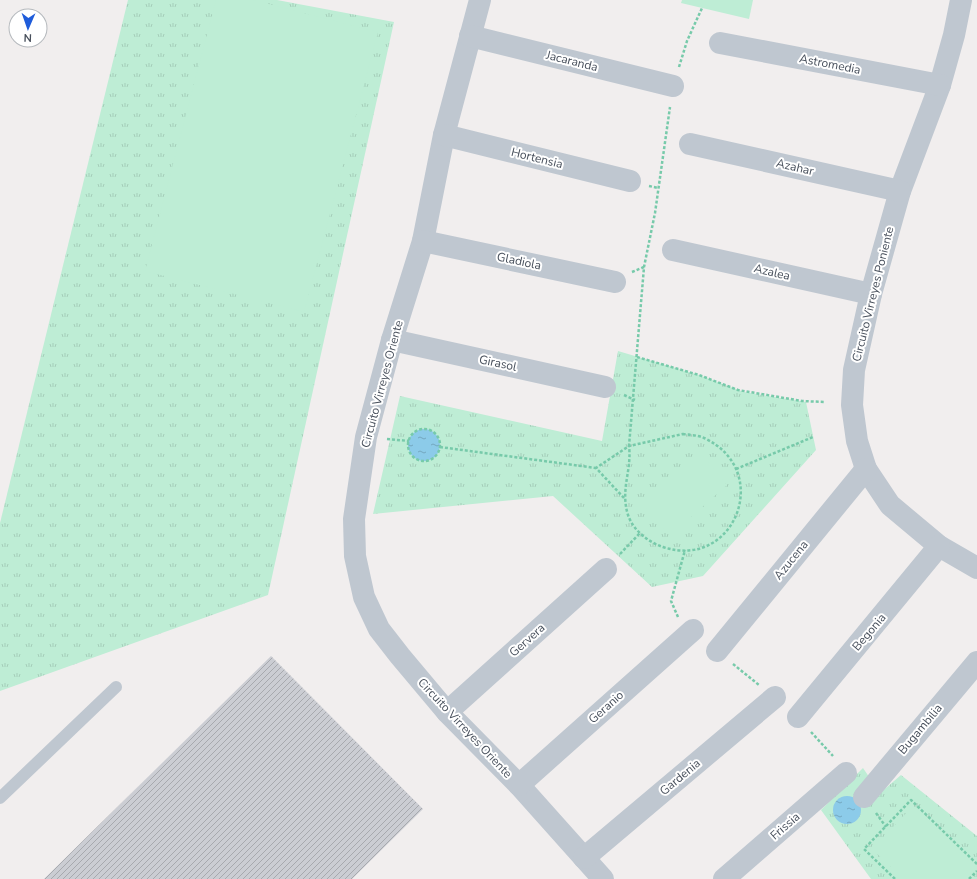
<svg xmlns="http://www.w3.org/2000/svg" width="977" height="879" font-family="'Nunito Sans',sans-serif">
<defs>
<pattern id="grass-tufts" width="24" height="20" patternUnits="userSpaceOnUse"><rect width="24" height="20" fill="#beedd5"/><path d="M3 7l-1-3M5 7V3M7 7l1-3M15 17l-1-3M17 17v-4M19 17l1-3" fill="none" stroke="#a5cdb9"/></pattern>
<pattern id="water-ripples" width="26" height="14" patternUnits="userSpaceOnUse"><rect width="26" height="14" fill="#8ccbe9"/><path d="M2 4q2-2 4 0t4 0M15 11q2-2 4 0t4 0" fill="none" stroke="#74a7c0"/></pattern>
<pattern id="building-hatch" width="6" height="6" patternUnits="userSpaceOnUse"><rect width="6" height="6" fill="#cbcdd3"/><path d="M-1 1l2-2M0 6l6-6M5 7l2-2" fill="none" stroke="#a7a9ae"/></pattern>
</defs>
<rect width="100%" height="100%" fill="#f1eeee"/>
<g fill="url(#grass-tufts)">
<path d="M128,0H277L394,22L268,595L0,691V523Z"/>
<path d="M618,351L699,375L744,392L806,402L816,450L703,576L652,587L553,496L373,514L400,396L602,441Z"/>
<path d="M863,768L880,793L901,775L977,836V879H871L821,810Z"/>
</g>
<g fill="#beedd5">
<path d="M216,0H253L378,32L304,312L145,271Z"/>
<path d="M682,0H753L749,19L681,3Z"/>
<path d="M699,451L727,485L670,536L641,502Z"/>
<path d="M913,806L975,865L961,879H903L872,849Z"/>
</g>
<g fill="url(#water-ripples)">
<circle cx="424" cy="445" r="16"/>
<circle cx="847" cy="810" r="14"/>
</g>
<path fill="url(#building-hatch)" d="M271,656L423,809L352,879H44Z"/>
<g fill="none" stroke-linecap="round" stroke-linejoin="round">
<g stroke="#77caaa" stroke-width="2.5" stroke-dasharray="3 2" stroke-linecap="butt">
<path d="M679,67L687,41L702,8"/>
<path d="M649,186L658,188"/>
<path d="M632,272L644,267"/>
<path d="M637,357L699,375L738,390L802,401L824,402"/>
<path d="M624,395L635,400"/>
<circle cx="424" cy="445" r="16"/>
<path d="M683,434C689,435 698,435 704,438C774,470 735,571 663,547C648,542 633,530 628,515C620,489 632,471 629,446Z"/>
<path d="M387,439L409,441"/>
<path d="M440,447L596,468"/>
<path d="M736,469L813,437"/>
<path d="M624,498L596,468L629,446L644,267L655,213L670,107"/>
<path d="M620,554L640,533"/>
<path d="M678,617L671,601L685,550"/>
<path d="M733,664L759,685"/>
<path d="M811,732L833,756"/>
<path d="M876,813L886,827"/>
<path d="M895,879L864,849L911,800L977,864"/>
<path d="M969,879L977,871"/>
</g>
<path stroke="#bfc7d0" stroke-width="12" d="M0,798L116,687"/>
<g stroke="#bfc7d0" stroke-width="22">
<path d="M480,0L444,135L423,241L392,340L366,437L354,519L355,556L364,597L379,629L400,656L447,712L519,785L603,879"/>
<path d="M961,0L954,35L940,85L900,191L871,294L854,370L852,405L857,441L866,469L890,505L939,546L977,568"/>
<path d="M470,36L673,86"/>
<path d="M720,43L940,85"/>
<path d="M444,135L630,181"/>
<path d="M690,144L900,191"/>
<path d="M423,241L615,282"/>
<path d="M673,250L871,294"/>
<path d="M392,340L605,387"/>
<path d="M717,651L866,469"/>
<path d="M447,712L606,569"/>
<path d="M798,717L939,546"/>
<path d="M519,785L693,630"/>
<path d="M864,797L977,662"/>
<path d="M584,858L775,697"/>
<path d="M724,879L846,773"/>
</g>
</g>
<g text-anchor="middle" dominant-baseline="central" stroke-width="4" stroke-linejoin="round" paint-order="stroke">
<g font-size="12" fill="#474f5b" stroke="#fff">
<text transform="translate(572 61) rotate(14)">Jacaranda</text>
<text transform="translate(830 64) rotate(11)">Astromedia</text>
<text transform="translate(537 158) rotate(14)">Hortensia</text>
<text transform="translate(795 167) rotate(13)">Azahar</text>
<text transform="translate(519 261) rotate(12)">Gladiola</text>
<text transform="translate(772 272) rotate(13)">Azalea</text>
<text transform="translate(873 294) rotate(-76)">Circuito Virreyes Poniente</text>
<text transform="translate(498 363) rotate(12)">Girasol</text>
<text transform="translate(382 384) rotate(-75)">Circuito Virreyes Oriente</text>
<text transform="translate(791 560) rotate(-51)">Azucena</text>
<text transform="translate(869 632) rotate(-50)">Begonia</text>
<text transform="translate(527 640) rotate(-42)">Gervera</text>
<text transform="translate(606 707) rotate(-42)">Geranio</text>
<text transform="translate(465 728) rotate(47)">Circuito Virreyes Oriente</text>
<text transform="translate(920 729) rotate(-50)">Bugambilia</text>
<text transform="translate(680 777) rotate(-40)">Gardenia</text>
<text transform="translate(785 826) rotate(-41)">Frissia</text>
</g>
</g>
<g transform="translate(28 28) rotate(182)"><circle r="19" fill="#ffffff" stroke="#b5b9bd"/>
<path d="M0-3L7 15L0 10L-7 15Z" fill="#1f5cda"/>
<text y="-6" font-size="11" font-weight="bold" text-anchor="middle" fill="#474f5b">N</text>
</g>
</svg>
